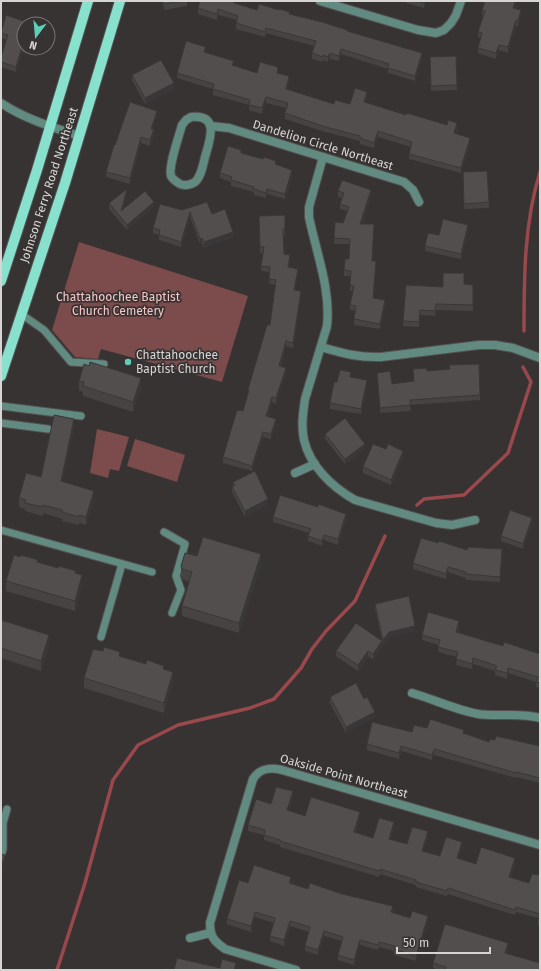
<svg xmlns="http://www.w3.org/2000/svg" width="541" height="971" font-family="'Fira Sans',sans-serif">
<rect width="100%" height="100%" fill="#373333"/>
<g fill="#7c4b4b">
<path d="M79,242L248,296L222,382L101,349L98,359L75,357L52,330Z"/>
<path d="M97,429L129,437L119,471L110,469L108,478L90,473Z"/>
<path d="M135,439L185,455L177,482L127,466Z"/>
</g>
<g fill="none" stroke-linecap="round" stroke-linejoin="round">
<g stroke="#99484c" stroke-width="3.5">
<path d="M524,331C524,278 524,223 540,172"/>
<path d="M417,505L424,499L464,495L508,453L531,382L523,367"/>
<path d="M57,970L85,883L113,780L138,745L178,725L250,708L274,699L301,668L312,649L326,631L355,601L385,536"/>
</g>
<defs>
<g id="service">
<path d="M21,314L44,330L71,362L104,364"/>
<path d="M1,406L81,416"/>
<path d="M1,423L48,429"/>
<path d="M1,530L152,572"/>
<path d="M164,532L185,544L176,576L181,590L172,613"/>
<path d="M101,637L122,564"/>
<path d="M1,855L3,849V823L7,809"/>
</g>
<g id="minor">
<path d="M320,1L418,30L436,33L444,30L451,23L456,15L461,1"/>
<path d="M1,103C25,119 52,127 79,136"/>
<path d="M191,117C220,114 210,140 205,157C203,165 201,177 195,182C191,185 184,186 180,184C177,182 173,180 171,176C168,167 179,136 182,125L186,120Z"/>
<path d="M211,126L229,128L404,182L413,190L419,202"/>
<path d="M323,157L309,207V217C316,252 331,289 327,326L305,399C303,413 301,426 304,440C310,466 332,487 355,500L436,523L452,525L475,520"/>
<path d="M321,347C342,353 359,358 381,357L479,345H495L513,348L540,358"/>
<path d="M295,473L315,464"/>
<path d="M412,693C433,699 456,710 478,714C498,717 520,712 540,718"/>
<path d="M190,938L210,933"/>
<path d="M296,970L225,949C214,941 210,937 210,923L253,779C260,768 270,767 282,770L540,845"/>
</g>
<g id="primary">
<path d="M1,281L37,170L88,1"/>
<path d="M1,376L65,183L120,1"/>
</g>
</defs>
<use href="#service" stroke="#545050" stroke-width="9"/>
<use href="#minor" stroke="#545050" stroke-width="10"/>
<use href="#primary" stroke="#545050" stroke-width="12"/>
<use href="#service" stroke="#618b81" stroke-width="7"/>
<use href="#minor" stroke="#618b81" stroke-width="8"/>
<use href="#primary" stroke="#87e1cd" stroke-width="10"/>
</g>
<g fill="#474343">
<path d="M162,1H187V6L164,10Z"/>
<path d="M406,1H426L424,8L406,3Z"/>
<path d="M517,1L514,8L521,16L518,26H516L508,53L499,50L496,59L478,53V48L481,38L478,37V32L483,16L482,15V10Z"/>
<path d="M235,3L257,10L290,14L347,31L422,58L415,81L388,73V69L341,54L339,61L330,59L328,62L323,60V62L312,59V53L314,46L266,33L265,37L236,29V23L237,20L218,15L217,20L198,14V8Z"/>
<path d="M24,24V48H30L29,54L22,52L16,72L1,67V57L7,40L1,38V32Z"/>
<path d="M206,52L234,66L257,73H278L289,81L287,90L334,104H350L367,97L366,102L406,115L457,128L456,134L470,143L461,173L409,159V154L411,147L378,137L374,148L360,144V141L322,131L285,119V113L286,108L266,103L262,114L249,110V105L213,95V89L177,78V73Z"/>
<path d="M456,56L457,90L431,91L430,57Z"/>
<path d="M132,75L174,89L145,104L132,80Z"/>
<path d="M157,116L152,129L154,135L150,146L141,143L130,184L106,177V172L115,145Z"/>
<path d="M241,153L276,164L292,175L285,199L267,194L266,198L254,195V192L231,186V182L220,178V173Z"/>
<path d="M463,177L489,202V208L464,209Z"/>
<path d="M338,191L371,195L362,224L374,230L372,261L376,266L373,298L385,305L380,329L354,325V319L355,311L350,310V305L353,291H350V276H344V270L349,259L350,244H334V238L343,223L347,211L340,209V204L342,198L338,197Z"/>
<path d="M127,194L123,209L154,207L127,230L109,209V203Z"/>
<path d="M182,210L212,214L233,237L204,248L202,243L200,244L190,217L181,247L159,240V235L153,233V228Z"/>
<path d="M285,215V235L283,234L284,254L290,260L289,267L298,274L295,291L301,297L293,348L286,346L281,366L286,373L276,404L272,402L268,416L276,424L271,439L263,437L252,471L223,463V457L243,411L248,395V389L270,325L276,285L269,284L270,272L261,271V266L263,253H260L259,216Z"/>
<path d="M468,230L461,259L425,251V246L439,235Z"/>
<path d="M464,284L473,285V311L436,310L435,316L420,315L419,327L403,326V321L443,287Z"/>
<path d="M413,369L427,371L480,395V400L410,405L411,411L380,413L377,373L392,384L414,381Z"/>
<path d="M351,377L367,385L361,414L330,409V403L337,382Z"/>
<path d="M79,381L141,388L133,412L83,396V392L79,391Z"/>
<path d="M74,428L62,482L94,499L86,525L79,523V525L62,521V519L43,513V516L25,511V509L19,507V498L41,477Z"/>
<path d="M325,434L365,449L345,464L325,439Z"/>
<path d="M386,449L403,456L391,485L363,473V467Z"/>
<path d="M233,482L268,504L245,517L232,492V487L233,486Z"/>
<path d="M273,517L346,519L338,545L324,540L322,546L308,541V536L309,533L273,522Z"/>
<path d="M532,523L523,549L501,541V536Z"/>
<path d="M438,543L467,550L502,555L500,582L466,580V578L448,572L446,579L413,569V563Z"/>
<path d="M197,556L261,564L239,633L182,616V606L189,582L182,579L181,576V566Z"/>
<path d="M38,562L76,573L82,585L75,611L6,591V581Z"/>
<path d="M375,604L415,631L389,637L383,645L375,609Z"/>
<path d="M1,620L49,645L41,671L1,658Z"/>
<path d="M459,626L458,632L503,646L540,654V688L536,687V682L508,673L507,679L495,675V671L473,664L472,669L456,665L457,657L438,652L439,645L422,640V635Z"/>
<path d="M382,647L373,660L368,656L358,671L336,656V651Z"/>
<path d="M120,657L164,670L173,682L164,713L84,688V678Z"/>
<path d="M330,697L375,717L346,733L330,703Z"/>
<path d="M427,728L464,734L489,742L495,740L540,746V783L516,777V778L434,755L432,760L401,751L399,759L367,750V744Z"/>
<path d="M293,797L288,811L305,816L360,817L356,832L373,838L394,828L390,840L407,844L428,837L423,851L440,856L462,847L458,858L476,864H515L510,877L529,883L538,875L540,870V926L538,925V918L516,912L515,915L448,894L447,896L416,887V885L380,874L379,877L280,847V845L264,840V835L248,831V825L271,804Z"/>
<path d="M291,882V883L308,889L393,911V913L410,918L428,921L416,961L394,955V951L379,947L378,950L360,945L354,965L338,960V955L342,941L324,936L318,955L305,951V946L309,932L290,926L284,946L270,941V936L274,923L255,917L251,932L227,924V919L248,883Z"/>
<path d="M508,949L506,953L540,970H439L433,968V963Z"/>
</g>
<g fill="#393737">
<path d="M425,1H426L424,8V3Z"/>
<path d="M515,1H517L513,13V8Z"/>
<path d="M218,9V15L217,20V14Z"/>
<path d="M521,10V16L518,26V21Z"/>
<path d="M516,20V26L508,53V47Z"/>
<path d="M499,45V50L496,59V53Z"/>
<path d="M22,47V52L16,72V67Z"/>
<path d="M29,48H30L29,54Z"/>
<path d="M341,49V54L339,61V56Z"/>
<path d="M330,53V59L328,62V57Z"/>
<path d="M422,53V58L415,81V76Z"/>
<path d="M289,76V81L286,94V89Z"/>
<path d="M174,83V89L145,104V98Z"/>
<path d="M367,92V97L364,107V102Z"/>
<path d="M266,97V103L262,114V108Z"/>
<path d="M157,111V116L151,134V129Z"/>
<path d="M457,123V128L454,139V133Z"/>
<path d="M154,129V135L150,146V140Z"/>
<path d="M378,131V137L374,148V143Z"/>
<path d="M141,137V143L130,184V178Z"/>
<path d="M470,138V143L461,173V168Z"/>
<path d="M292,170V175L285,199V194Z"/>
<path d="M127,189V194L121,216V211Z"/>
<path d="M267,189V194L266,198V193Z"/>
<path d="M371,190V195L360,229V224Z"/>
<path d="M154,202V207L127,230V225Z"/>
<path d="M190,212V217L181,247V242Z"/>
<path d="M468,225V230L461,259V254Z"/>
<path d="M233,232V237L204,248V242Z"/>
<path d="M202,238V243L200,244V239Z"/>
<path d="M298,269V274L294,296V290Z"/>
<path d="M301,291V297L293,348V343Z"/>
<path d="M385,300V305L380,329V324Z"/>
<path d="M286,341V346L279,371V366Z"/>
<path d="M286,368V373L276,404V398Z"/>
<path d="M141,378V388L133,412V402Z"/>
<path d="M367,380V385L361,414V409Z"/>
<path d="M272,397V402L266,421V416Z"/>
<path d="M74,419V428L61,490V481Z"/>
<path d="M276,419V424L271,439V434Z"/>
<path d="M263,432V437L252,471V466Z"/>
<path d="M365,444V449L345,464V459Z"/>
<path d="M403,451V456L391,485V480Z"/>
<path d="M94,491V499L86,525V517Z"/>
<path d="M268,499V504L245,517V511Z"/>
<path d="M346,514V519L338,545V539Z"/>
<path d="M532,518V523L523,549V544Z"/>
<path d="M324,535V540L322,546V541Z"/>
<path d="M261,554V564L239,633V623Z"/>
<path d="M448,567V572L446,579V574Z"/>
<path d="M82,575V585L75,611V601Z"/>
<path d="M459,621V626L456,637V632Z"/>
<path d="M415,626V631L389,637L383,645V640L389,632Z"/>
<path d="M49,635V645L41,671V661Z"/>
<path d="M382,641V647L373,660V654Z"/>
<path d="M368,651V656L358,671V665Z"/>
<path d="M473,658V664L472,669V664Z"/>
<path d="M508,668V673L507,679V673Z"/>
<path d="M173,672V682L164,713V703Z"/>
<path d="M375,712V717L346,733V727Z"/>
<path d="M401,746V751L399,759V753Z"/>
<path d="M434,749V755L432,760V755Z"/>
<path d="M293,791V797L287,816V810Z"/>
<path d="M360,812V817L354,837V832Z"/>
<path d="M394,822V828L389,844V839Z"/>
<path d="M428,831V837L422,856V851Z"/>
<path d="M462,842V847L457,863V858Z"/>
<path d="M5,855V862L1,874V867Z"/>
<path d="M515,858V864L509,882V877Z"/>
<path d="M255,912V917L251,932V926Z"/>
<path d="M428,916V921L416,961V956Z"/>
<path d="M290,921V926L284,946V940Z"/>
<path d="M324,931V936L318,955V950Z"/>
<path d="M360,940V945L354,965V960Z"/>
<path d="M508,943V949L505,958V953Z"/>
</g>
<g fill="#524e4e" stroke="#393737">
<path d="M163,1H184L164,4Z"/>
<path d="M200,1H235L234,3L257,10L259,4L279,10V9L290,12L289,14L322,22L347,30V31L422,53L415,76L388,68L389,64L341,49L339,56L330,53L328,57L323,55V57L312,53L316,41L266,28L265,32L236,23L238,16L218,9L217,14L198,8Z"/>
<path d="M417,1H425L424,3Z"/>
<path d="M485,1H515L513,8L521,10L518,21L516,20L508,47L499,45L496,53L478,48L482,33L478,32L485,11L482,10Z"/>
<path d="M6,15L32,24H24V47H22L16,67L1,62V57L8,35L1,33Z"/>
<path d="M186,41L206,47L204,52L234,61L232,65L257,73L260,62L278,67L277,73L289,76L286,89L334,104L335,100L350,104L355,88L367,92L364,102L406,115L407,113L447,125L448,120L457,123L454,133L470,138L461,168L409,154L412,142L378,131L374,143L360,138V136L322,126L285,113L288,103L266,97L262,108L249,105L250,100L213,89L214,84L177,73Z"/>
<path d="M456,56L457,85L431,86L430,57Z"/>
<path d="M161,60L174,83L145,98L132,75Z"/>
<path d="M130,102L157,111L151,129H154L150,140L141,137L130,178L106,172L114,145H115Z"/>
<path d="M228,146L241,150V153L263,159L264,157L276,161L275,164L292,170L285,194L267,189L266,193L254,189V187L231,180L232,177L220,173Z"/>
<path d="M487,171L489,202L464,204L463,172Z"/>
<path d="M342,180L371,190L360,224H374L372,261H376L373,298L385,300L380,324L354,319L356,306L350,305L354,286L350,285L351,271L344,270L345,259H349L350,239L334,238L335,222L343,223L349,207L340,204L344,193L338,191Z"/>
<path d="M127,189L121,211L145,191L154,202L127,225L109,203Z"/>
<path d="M207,202L212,214L225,209L233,232L204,242L202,238L200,239L190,212L181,242L159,235L160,230L153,228L160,204L182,210Z"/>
<path d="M285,215V229H283L284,254L290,255L288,267L298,269L294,290L301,291L293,343L286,341L279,366L286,368L276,398L272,397L266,416L276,419L271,434L263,432L252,466L223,457L237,410L243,411L249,390L248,389L267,325H270L276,280L269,279L270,267L261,266L264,247H260L259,216Z"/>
<path d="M443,219L468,225L461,254L425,246L428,233L439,235Z"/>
<path d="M443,273H464V284L473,285V305L436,304L435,311L420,310L419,322L403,321L406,285L443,287Z"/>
<path d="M90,362L141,378L133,402L83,386L84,382L79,381L84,364L89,366Z"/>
<path d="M479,364L480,395L410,400L411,405L380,408L377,373L390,371L392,384L414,381L413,369L427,368V371L450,369L449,365Z"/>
<path d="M340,370L351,372L350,377L367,380L361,409L330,403L334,382H337Z"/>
<path d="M54,415L74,419L61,481L94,491L86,517L79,515V517L62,512V510L43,505V507L25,503L26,500L19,498L26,473L41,477Z"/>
<path d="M345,418L365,444L345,459L325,434Z"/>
<path d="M373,444L386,449L388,444L403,451L391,480L363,467Z"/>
<path d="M255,471L268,499L245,511L232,487L235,485L233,482Z"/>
<path d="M280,495L318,507V504L346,514L338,539L324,535L322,541L308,536L311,529L273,517Z"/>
<path d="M510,510L532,518L523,544L501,536Z"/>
<path d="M203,537L261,554L239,623L182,606L192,572L182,569L181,566L185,553L197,556Z"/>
<path d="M421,538L438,543L439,541L467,550L468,547L502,549L500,577L466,574V572L448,567L446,574L413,563Z"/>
<path d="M14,555L20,557L21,555L38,560L37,562L58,568L59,566L76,571L75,573L82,575L75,601L6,581Z"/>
<path d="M409,596L415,626L389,632L383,640L375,604Z"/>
<path d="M428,612L459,621L456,632L503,646L504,642L540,654V683L536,682L538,677L508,668L507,673L495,670L497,666L473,658L472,664L456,659L458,652L438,647L440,640L422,635Z"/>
<path d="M1,620L49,635L41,661L1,648Z"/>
<path d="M356,623L382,641L373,654L368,651L358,665L336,651Z"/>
<path d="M104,647L120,652L119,656L146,664L147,660L164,666L163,669L173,672L164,703L84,678L93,649L103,651Z"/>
<path d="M356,683L364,699L367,697L375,712L346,727L330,697Z"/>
<path d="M430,719L464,730L463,733L489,742L490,739L495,740L496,736L540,746V778L516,772V773L434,749L432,755L401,746L399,753L367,744L372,722L412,732L414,725L427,728Z"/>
<path d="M276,787L293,791L287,810L305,816L311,797L360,812L354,832L373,838L379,818L394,822L389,839L407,844L412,827L428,831L422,851L440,856L446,837L462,842L457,858L476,864L481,847L515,858L509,877L529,883L532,874L538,875L540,870V920H538L540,914L516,907L515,910L448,888L447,891L416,882V880L380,869L379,871L280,841V840L264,835L265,830L248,825L256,799L271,804Z"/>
<path d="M1,854L5,855L1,867Z"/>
<path d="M254,865L291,877L289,883L308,889L310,883L342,894L393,906L391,912L410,918L412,911L428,916L416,956L394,949L395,946L379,942L378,945L360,940L354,960L338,955L343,937L324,931L318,950L305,946L310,927L290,921L284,940L270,936L275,918L255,912L251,926L227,919L239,880L248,883Z"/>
<path d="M445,924L508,943L505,953L540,963V970H445L446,967L433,963Z"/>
<path d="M177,958L220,968L222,959L236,963L234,970H174Z"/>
<path d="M165,968L172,970H164Z"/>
</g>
<circle fill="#5eceb7" stroke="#373333" stroke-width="1.5" cx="128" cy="362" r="4"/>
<g text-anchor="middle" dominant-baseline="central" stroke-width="3.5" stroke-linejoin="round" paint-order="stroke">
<g font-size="12" fill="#d7d5d4" stroke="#373333">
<text transform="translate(323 145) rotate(17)">Dandelion Circle Northeast</text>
<text transform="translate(49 185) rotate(-72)">Johnson Ferry Road Northeast</text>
<text transform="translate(344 776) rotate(16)">Oakside Point Northeast</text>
</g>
<g font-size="12" fill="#f5c5c5" stroke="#373333">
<text x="118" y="297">Chattahoochee Baptist<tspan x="118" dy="14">Church Cemetery</tspan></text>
</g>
<g font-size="12" fill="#d7d5d4" stroke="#373333" text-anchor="start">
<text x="136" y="355">Chattahoochee<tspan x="136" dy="14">Baptist Church</tspan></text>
</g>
</g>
<rect width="541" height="971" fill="none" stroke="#d7d5d4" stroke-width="4"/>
<g transform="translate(36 36) rotate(196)"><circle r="19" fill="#373333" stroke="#777473"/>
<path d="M0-3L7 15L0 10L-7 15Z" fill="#5eceb7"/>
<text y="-6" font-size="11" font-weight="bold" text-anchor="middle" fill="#d7d5d4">N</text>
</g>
<path d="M397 947v6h93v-6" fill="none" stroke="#d7d5d4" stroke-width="2"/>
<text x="403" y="947" font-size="12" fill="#d7d5d4" stroke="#373333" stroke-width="3" paint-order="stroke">50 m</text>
</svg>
